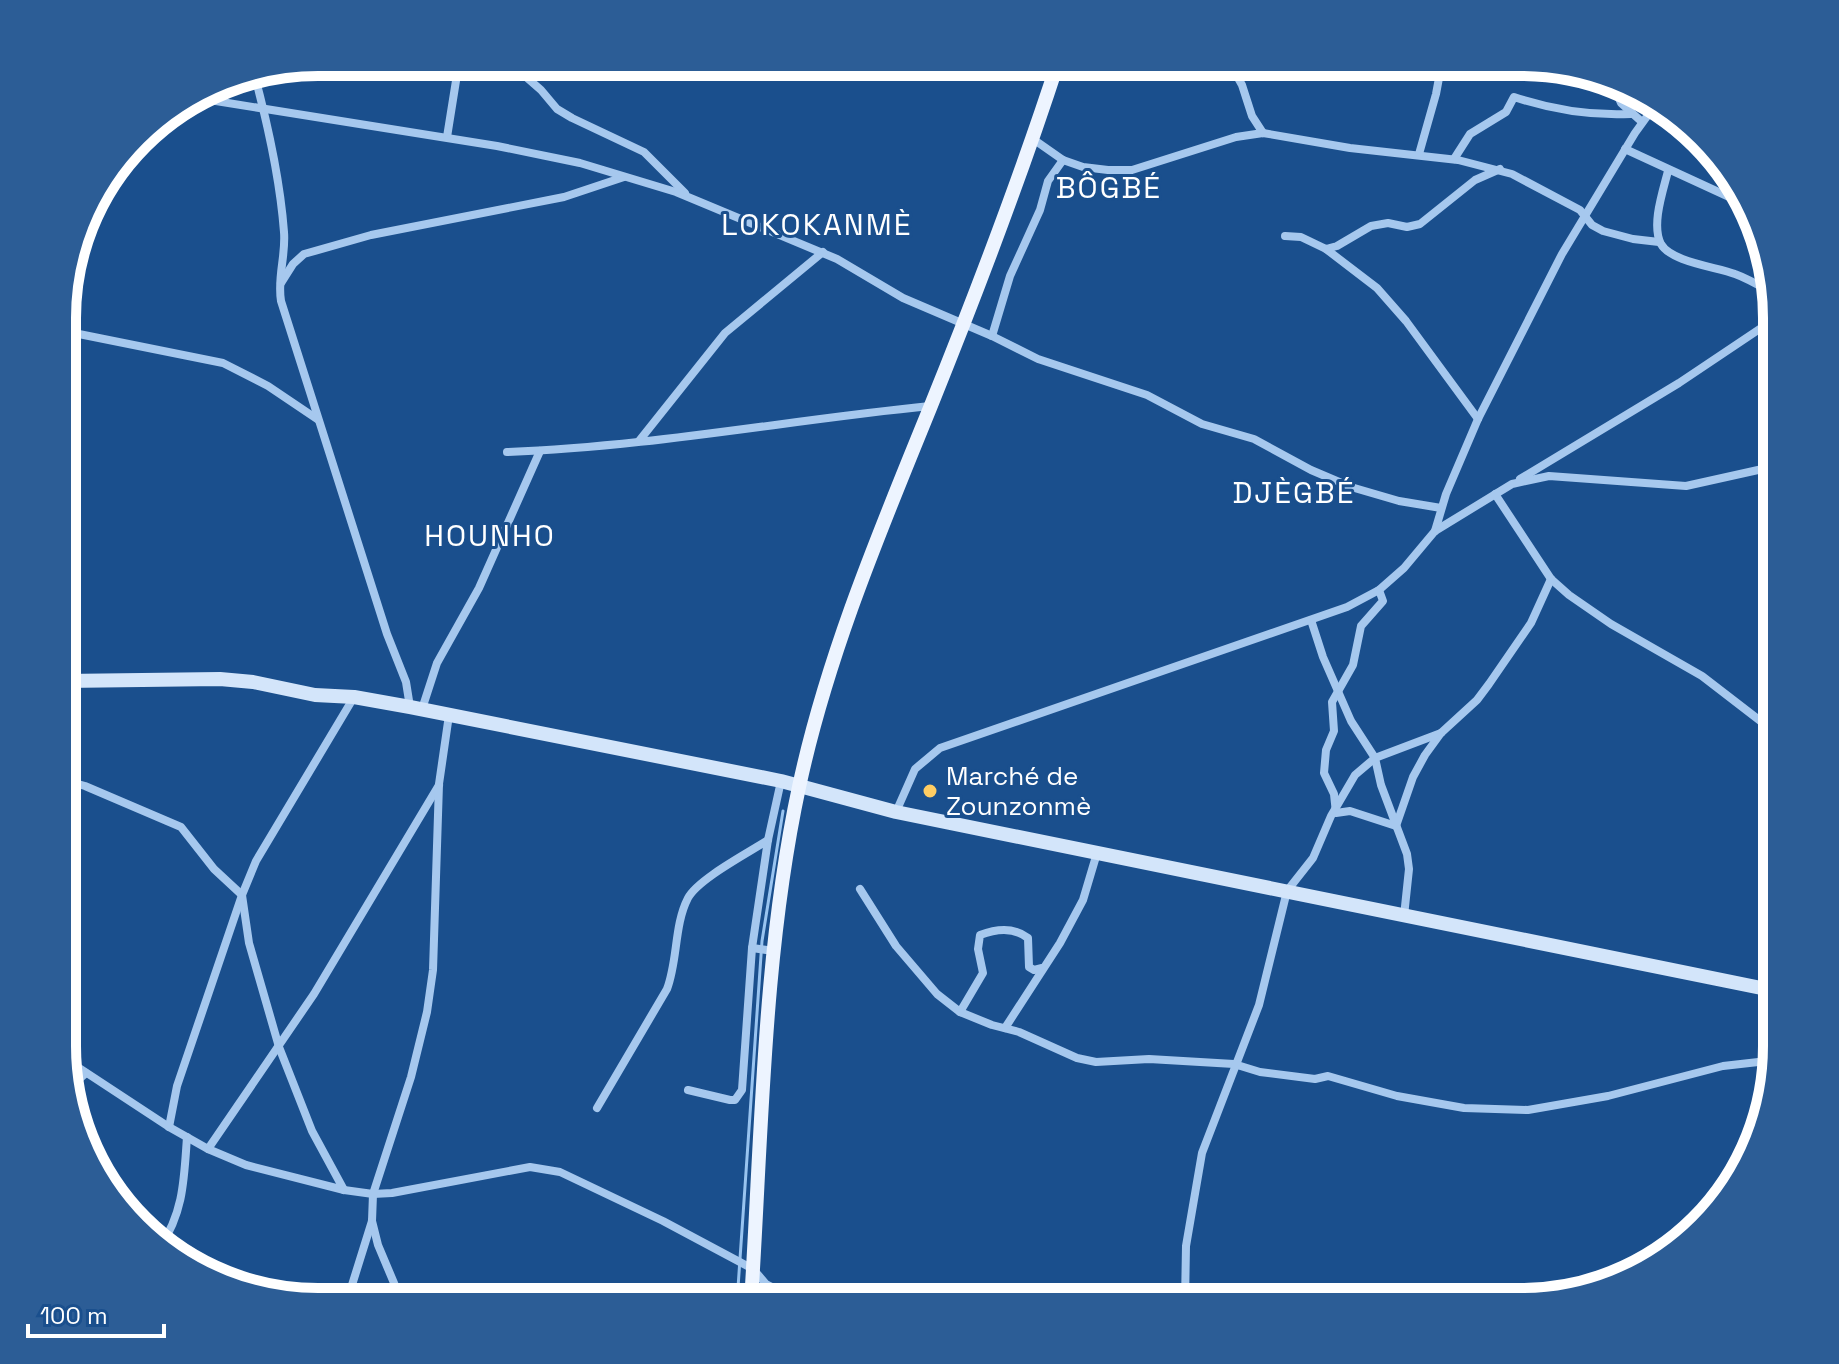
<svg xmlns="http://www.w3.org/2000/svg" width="1839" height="1364" font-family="'Space Grotesk',sans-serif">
<rect width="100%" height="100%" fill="#1a4f8d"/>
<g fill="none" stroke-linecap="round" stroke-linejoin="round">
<path stroke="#99c4f0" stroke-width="3" d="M737,1302L762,941L783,811"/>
<g stroke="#a6c8ee" stroke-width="8">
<path d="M509,62L541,90L557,109L572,118L644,152L685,193"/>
<path d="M1236,62L1233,69L1242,85L1252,116L1263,133"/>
<path d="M254,73C268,125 280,179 284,232C286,256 277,277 281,301L387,634L406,682L410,707"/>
<path d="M1611,80L1621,103L1642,122"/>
<path d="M197,98L497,146L580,163L676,192L837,259L903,298L992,336L1038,359L1147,395L1202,424L1254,439L1311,470L1351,487L1399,501L1441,508"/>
<path d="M447,137L459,62"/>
<path d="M1033,139L1063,160L1083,167L1108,170H1132L1236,137L1263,133L1350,148L1458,160L1512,174L1580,210L1592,225L1603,231L1633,239L1659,242"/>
<path d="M1625,149L1751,207"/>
<path d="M1419,154L1436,94L1442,62"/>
<path d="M1454,159L1470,134L1506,112L1514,97C1553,110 1590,116 1631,114"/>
<path d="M1668,171C1663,191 1651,225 1661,244C1671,262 1717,267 1735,274C1749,279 1762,287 1774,294"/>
<path d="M1285,236L1301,237L1326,249L1337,246L1371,226L1388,223L1407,227L1420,224L1475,180L1500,169"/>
<path d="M1326,249L1377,288L1406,321L1478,419"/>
<path d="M281,283L293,264L304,254L371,235L564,197L624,177"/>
<path d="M64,331L223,363L268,386L317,419"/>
<path d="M992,336L1010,276L1040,210L1048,181L1063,160"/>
<path d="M639,441L725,333L823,252"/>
<path d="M507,452C649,447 789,420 930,406"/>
<path d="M1520,479L1679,383L1776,318"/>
<path d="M1495,494L1551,579L1569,595L1611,624L1702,676L1776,733"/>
<path d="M1435,531L1446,494L1478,419L1562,254L1635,133L1656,104"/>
<path d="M1379,590L1383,601L1361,626L1353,665L1332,702L1334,731L1326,750L1324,773L1334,794L1336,813L1350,811L1396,826L1413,777L1425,755L1441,733L1477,700L1489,684L1531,623L1551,579"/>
<path d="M1311,620L1323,657L1351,721L1375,758L1381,785L1407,854L1409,869L1404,916"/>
<path d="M422,709L437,663L479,588L540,451"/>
<path d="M64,780L85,786L181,827L214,869L242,895L249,943L279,1047L312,1131L344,1190"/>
<path d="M896,812L915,769L940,748L1347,607L1379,590L1404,568L1435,531L1512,484L1549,476L1686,486L1776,466"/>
<path d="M860,889L896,946L937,994L960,1012L992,1025L1019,1032L1077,1058L1096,1062L1149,1059L1234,1064L1260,1072L1315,1079L1328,1076L1397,1096L1464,1108L1528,1110L1608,1096L1723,1066L1776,1060"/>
<path d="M752,948L774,951"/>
<path d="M960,1012L983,973L978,949L980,935C996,929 1014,927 1028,938L1029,967L1034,970L1042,968"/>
<path d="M1005,1028L1060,943L1083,900L1097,853"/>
<path d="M64,1058L169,1127L208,1149L246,1165L344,1190L373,1194L392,1193L530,1167L560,1172L663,1221L753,1269L766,1284L801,1302"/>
<path d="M68,1089L86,1073"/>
<path d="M688,1090L730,1100H735L742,1090L752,948L768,840L781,781"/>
<path d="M597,1108L667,989C678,960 674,925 688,898C698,879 748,853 768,840"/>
<path d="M169,1127L177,1086L242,895L256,861L354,697"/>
<path d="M208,1149L314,994L439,785"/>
<path d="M372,1221L378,1245L402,1302"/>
<path d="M1696,1225L1725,1200"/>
<path d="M160,1247C184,1212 184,1178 187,1137"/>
<path d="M347,1301L372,1221L373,1194L411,1077L427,1012L433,970L439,784L449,715"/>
<path d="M773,1302V1289"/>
<path d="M1185,1302L1186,1246L1202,1153L1259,1005L1287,891L1313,858L1331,816L1355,775L1375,758L1441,733"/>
</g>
<path stroke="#d3e5fa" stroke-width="14" d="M64,681L220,679L253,682L315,695L354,697L410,707L781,781L896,812L1776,991"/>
<path stroke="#edf4ff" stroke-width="14" d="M751,1302C762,1131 763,955 799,787C827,656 880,531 930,408C976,294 1020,179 1058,62"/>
</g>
<circle fill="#ffcd63" stroke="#1a4f8d" stroke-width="3" cx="930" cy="791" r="8"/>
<g text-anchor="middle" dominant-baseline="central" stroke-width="6" stroke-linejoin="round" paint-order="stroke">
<g font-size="26" fill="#fff" stroke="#1a4f8d" text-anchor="start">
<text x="946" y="776">Marché de<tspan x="946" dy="30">Zounzonmè</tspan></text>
</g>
<g font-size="30" letter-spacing="2" fill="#fff" stroke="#1a4f8d">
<text x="1109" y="187">BÔGBÉ</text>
<text x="817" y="224">LOKOKANMÈ</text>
<text x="1294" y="492">DJÈGBÉ</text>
<text x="490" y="535">HOUNHO</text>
</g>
</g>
<path d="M0 0H1839V1364H0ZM318 76H1521A242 242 0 0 1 1763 318V1046A242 242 0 0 1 1521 1288H318A242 242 0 0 1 76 1046V318A242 242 0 0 1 318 76Z" fill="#2c5d96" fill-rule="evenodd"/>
<path fill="none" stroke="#fff" stroke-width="10" d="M318 76H1521A242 242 0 0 1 1763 318V1046A242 242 0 0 1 1521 1288H318A242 242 0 0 1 76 1046V318A242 242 0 0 1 318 76Z"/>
<path d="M28 1324v12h136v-12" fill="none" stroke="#ffffff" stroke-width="4"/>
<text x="40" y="1324" font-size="24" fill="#ffffff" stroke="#1a4f8d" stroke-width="6" paint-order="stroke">100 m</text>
</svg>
